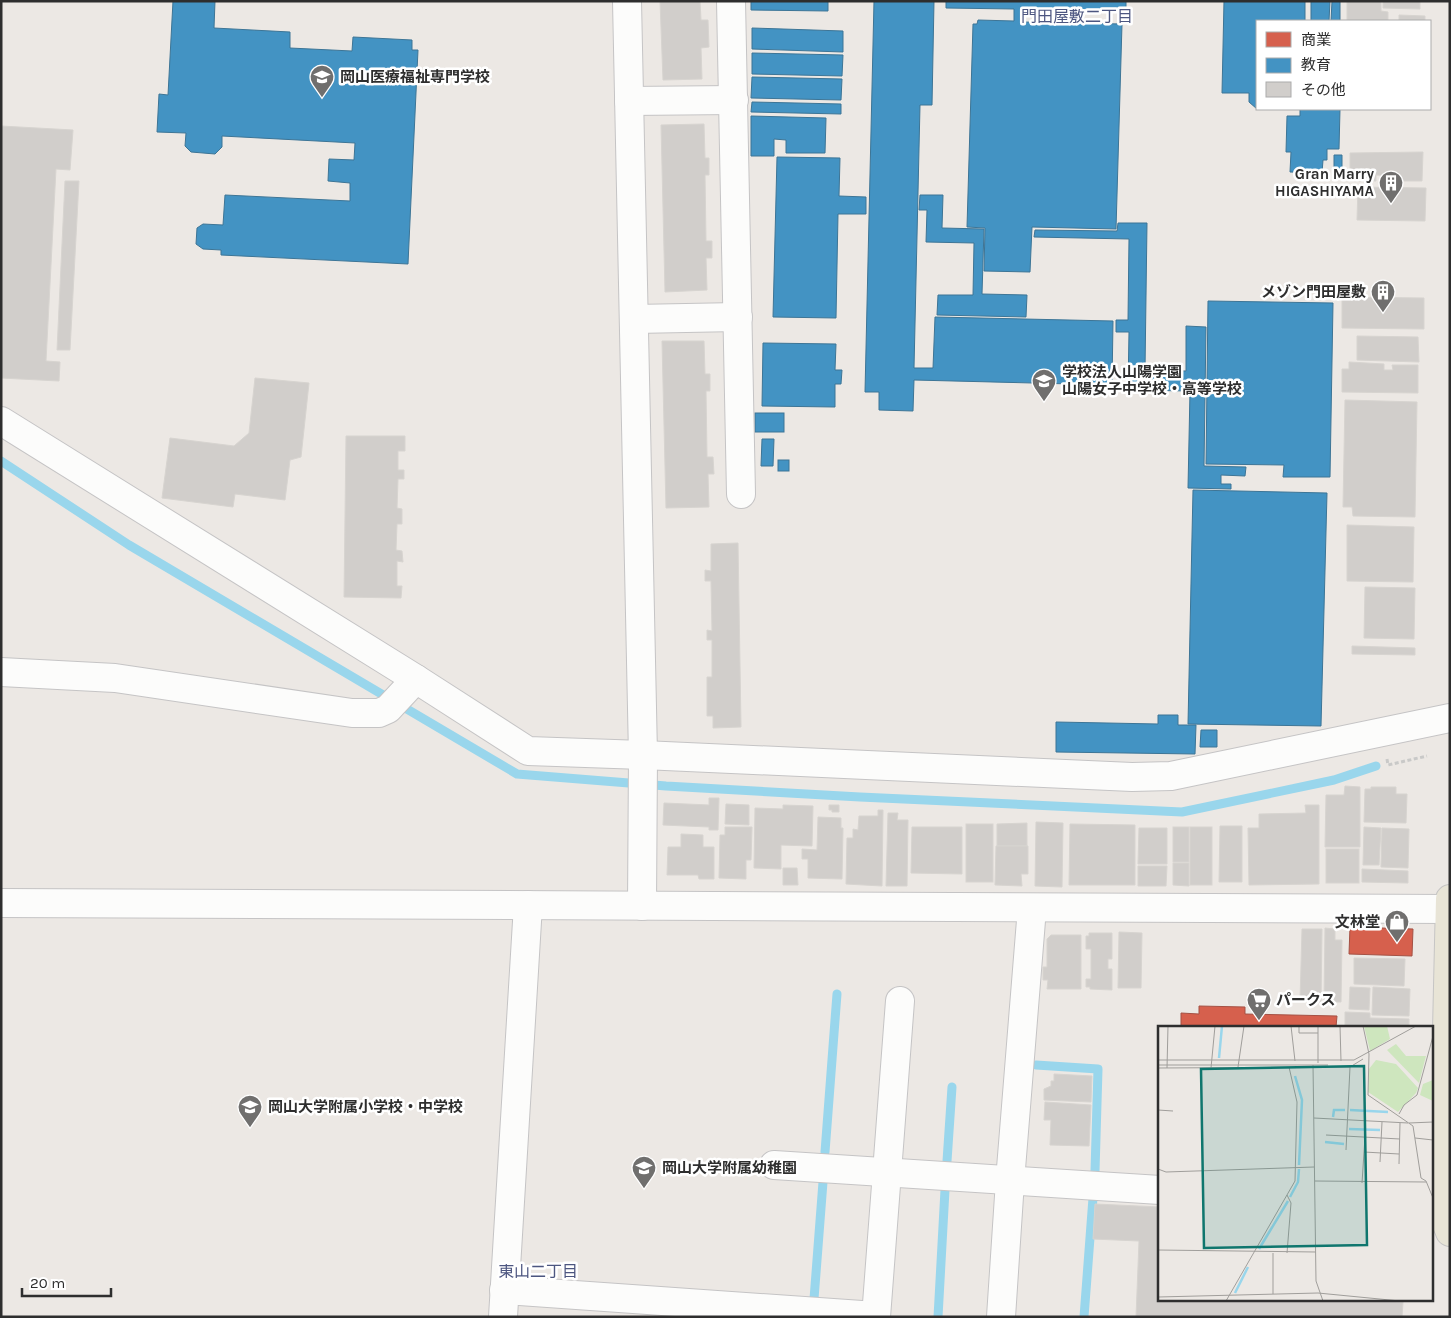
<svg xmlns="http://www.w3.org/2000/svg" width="1451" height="1318" font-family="Karla,'Noto Sans JP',sans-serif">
<rect width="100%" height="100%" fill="#ece8e4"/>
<g fill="#d6604d" stroke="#a45144">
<path d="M1350,927L1413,929L1412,956L1349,954Z"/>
<path d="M1199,1006L1245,1007V1014L1337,1016L1336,1027H1181V1013L1199,1014Z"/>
</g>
<g fill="#4393c3" stroke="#3d7596">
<path d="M173,1H215L214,28L290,32V48L352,51L353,37L412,40V50H418L408,264L221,255V250L203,249L196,244L197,228L203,224L223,225L225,195L350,201V183L328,181L329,159L354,160L355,143L222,136V147L215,154L191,152L185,146L186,133L157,132L159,94L168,95Z"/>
<path d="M751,1H828V11L751,10Z"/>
<path d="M874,1H934L932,105H920L914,368H933L935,317L1113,321L1112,385L914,380L913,411L879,410V392H865Z"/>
<path d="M946,1H1126V12L1025,10L1024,22L1122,24L1116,229L1032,227L1030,272L984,271L985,228L967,227L973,24H977L978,20L1014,21V9L946,8Z"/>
<path d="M1224,1H1305V21H1257V109H1266H1257L1249,102V93H1222Z"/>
<path d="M1311,1H1330L1329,21H1311Z"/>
<path d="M1332,1H1340V21H1331Z"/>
<path d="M752,28L843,31V52L752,49Z"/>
<path d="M752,53L843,55L842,76L752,74Z"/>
<path d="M752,77L842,79L841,100L751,98Z"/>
<path d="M752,102L841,104V114L751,112Z"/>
<path d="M1300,109H1340L1339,149H1327V160H1323L1322,173L1290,172L1291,152H1286L1287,116H1300Z"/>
<path d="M751,116L826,118L825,153H786V140L774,139V156H751Z"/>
<path d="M1334,155H1342V173L1334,172Z"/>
<path d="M777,157L840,158L839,196L866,197V214H838L836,318L773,317Z"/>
<path d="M920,195H943L942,228L984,229L982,294L1027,295L1026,317L937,315L938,295H973L974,243L926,242L927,210H919Z"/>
<path d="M1118,223H1147L1145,370L1186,371V326L1206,327L1204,466L1246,467L1245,476L1221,475V484H1231V489L1188,488L1190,391L1128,390L1129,332H1116V320H1128L1129,239L1034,237L1035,230L1117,231Z"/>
<path d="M1208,301L1333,303L1330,477H1283L1284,465L1206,464Z"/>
<path d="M763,343L836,344L835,370H842L841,384H835V407L762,406Z"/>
<rect x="755" y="413" width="29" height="19"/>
<path d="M762,439H774L773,466H761Z"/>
<rect x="778" y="460" width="11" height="11"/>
<path d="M1193,490L1327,493L1321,726L1188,724Z"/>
<path d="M1158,715H1178V725H1196L1195,754L1056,752V722L1158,724Z"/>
<path d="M1201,730H1217V747H1200Z"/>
</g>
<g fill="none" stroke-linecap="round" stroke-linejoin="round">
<g stroke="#99d6ec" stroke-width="9">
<path d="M1,461L129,545L517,774L666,786L860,797L1182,812L1334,780L1376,766"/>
<path d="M1036,1065L1098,1069L1095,1171"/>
<path d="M825,1152L837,994"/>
<path d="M947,1161L952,1087"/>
<path d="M814,1299L823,1182"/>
<path d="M938,1317L945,1190"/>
<path d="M1084,1317L1093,1198"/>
</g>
</g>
<g fill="#d1cecb" stroke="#d7d4d0">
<path d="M660,1H700L701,20H708L709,47L701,48L702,79L663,80Z"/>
<path d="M1347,1H1381V11L1388,12V21H1347Z"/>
<path d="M1383,1H1420V9L1383,8Z"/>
<path d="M1399,15L1425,16V21H1399Z"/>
<path d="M704,124L705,158H709V175H705L706,241H712V258H706L707,290L665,292L661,125Z"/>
<path d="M1,126L73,130L70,170L56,169L46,361L60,362L59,381L1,378Z"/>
<path d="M1423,152L1422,181H1397V176L1376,175V181H1350V153Z"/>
<path d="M65,181H79L70,350H57Z"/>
<path d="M1358,187L1426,188L1425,221L1357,220Z"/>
<path d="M1342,297L1424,298V329L1342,328Z"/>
<path d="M1357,336L1418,337L1419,362L1357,360Z"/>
<path d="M662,341H704L705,374H710V391H706L707,457H713L714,474H708L709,507L666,508Z"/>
<path d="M1349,362L1384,364V370H1393L1392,365H1418V393L1342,392V369H1349Z"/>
<path d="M255,378L309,383L301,457L290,460L285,500L235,494L233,507L162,498L170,438L234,446L249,433Z"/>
<path d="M1345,400L1417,402L1415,517L1353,516L1352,507H1343Z"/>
<path d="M346,436H405V451H398V470H404V479H398L397,508L402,509V524H397L396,550L402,551L403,562L397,561V586H402L401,598L344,597Z"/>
<path d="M1347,525L1414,527L1413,582L1347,581Z"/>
<path d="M738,543L741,727L713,728V716H707V677H712V640H707V630L712,631L711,581H705V570L711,571V544Z"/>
<path d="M1365,587L1415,588L1414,639L1364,638Z"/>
<path d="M1352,646L1415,648V655L1352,654Z"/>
<path d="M1345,786L1360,787V847H1325L1326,795H1344Z"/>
<path d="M1371,787H1396V794H1407L1406,823L1364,822L1365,789H1371Z"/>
<path d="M709,798H719L718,830H709V827L663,825L664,803L709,805Z"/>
<path d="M726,804L749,805V825L725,824Z"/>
<path d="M783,805L813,806L812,846L781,845V869L754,868L755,808L783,809Z"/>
<path d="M829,805H839V812H832V810H829Z"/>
<path d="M1305,805H1319V884L1249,885L1248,828H1259V814L1306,813Z"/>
<path d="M878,810H883L882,886L846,884L847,838H853V829L858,830L859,816H878Z"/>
<path d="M888,813H898L897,820H908L907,886H886Z"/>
<path d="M818,817L841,818V828H843L842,879L808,878V859H802V849L817,850Z"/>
<path d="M1036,822L1063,823L1062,887L1035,886Z"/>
<path d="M1027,823V846H997V824Z"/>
<rect x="966" y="824" width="27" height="58"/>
<path d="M1070,824L1135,825V885H1069Z"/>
<path d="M1220,826H1242V882H1219Z"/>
<path d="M725,827H752L751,860H746V879L719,878L720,835H725Z"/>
<path d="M912,827H962V874L911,873Z"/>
<rect x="1173" y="827" width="16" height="35"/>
<rect x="1190" y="827" width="22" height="58"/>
<path d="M1364,827L1381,828L1379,865H1363Z"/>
<path d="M1139,828H1167V864H1138Z"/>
<path d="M1382,828L1409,829L1408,868L1381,867Z"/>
<path d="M681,834L703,835V847H714V879H699L698,875H667L668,847H681Z"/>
<path d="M996,846H1028V874H1021L1022,886L995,885Z"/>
<rect x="1326" y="849" width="33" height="34"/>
<path d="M1173,863H1189V886L1173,885Z"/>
<path d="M1138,866H1167L1166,886H1138Z"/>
<path d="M783,868H797L798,885H783Z"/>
<path d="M1362,869L1408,871V883L1362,882Z"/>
<path d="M1325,928L1335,929V940H1342L1341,1002H1324Z"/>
<path d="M1302,929H1322L1321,1002L1300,1001Z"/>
<path d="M1119,932L1142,933L1141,988H1118Z"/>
<path d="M1089,933H1112V959H1108V969H1112V990L1090,989V987H1086V979H1091V949H1086V936H1089Z"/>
<path d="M1051,935H1081V989H1047L1048,980H1043V967H1047V939Z"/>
<path d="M1354,958L1405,959L1404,986L1354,984Z"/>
<path d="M1350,987L1370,988L1369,1010L1349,1009Z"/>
<path d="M1373,987L1410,989L1409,1016L1372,1015Z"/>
<path d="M1345,1012L1370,1013V1018L1409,1019V1027H1345Z"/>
<path d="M1054,1074L1092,1076L1091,1102L1044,1100V1089L1051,1086V1081H1054Z"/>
<path d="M1045,1102L1091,1105L1089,1146L1050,1145L1051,1120H1044Z"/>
<path d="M1095,1204L1160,1207V1299H1338L1403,1302L1402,1317H1136L1139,1241L1093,1239Z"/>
</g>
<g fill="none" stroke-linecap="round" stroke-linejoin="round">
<defs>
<g id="minor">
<path d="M627,1L643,755L642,906"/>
<path d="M731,1L741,494"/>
<path d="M629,101L734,100"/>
<path d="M634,319L738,317"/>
<path d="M1,421L416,679L528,751L643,755L1132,777L1171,776L1450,718"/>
<path d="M1,672L115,678L352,713H379L388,709L416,679"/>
<path d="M1,903L1450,909"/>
<path d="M774,1165L1160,1190"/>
<path d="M504,1290L876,1316"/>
<path d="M503,1317L528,905"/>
<path d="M876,1317L900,1001"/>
<path d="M1001,1317L1010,1181L1032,908"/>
</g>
<path id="major" d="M1450,899L1443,1206L1446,1222L1450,1232"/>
</defs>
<use href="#minor" stroke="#c5c4c5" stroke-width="30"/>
<use href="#major" stroke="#c6c5c4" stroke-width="30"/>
<path stroke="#c9c9c8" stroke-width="3" stroke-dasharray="4 2.5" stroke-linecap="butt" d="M1387,759L1388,765L1427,756"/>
<use href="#minor" stroke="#fcfcfb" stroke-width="28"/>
<use href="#major" stroke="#e8e4d6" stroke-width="28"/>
</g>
<defs>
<symbol id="university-pin" viewBox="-11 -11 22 30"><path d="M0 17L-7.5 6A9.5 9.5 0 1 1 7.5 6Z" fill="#706f6e" stroke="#fff"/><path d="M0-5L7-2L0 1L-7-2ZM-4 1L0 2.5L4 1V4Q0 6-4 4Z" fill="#fff"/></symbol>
<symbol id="building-pin" viewBox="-11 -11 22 30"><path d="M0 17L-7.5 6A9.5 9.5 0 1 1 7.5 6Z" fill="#706f6e" stroke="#fff"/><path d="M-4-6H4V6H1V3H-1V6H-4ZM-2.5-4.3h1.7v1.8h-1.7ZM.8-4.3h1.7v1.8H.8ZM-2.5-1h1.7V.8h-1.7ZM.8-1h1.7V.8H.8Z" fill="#fff"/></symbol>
<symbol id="school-pin" viewBox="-11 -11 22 30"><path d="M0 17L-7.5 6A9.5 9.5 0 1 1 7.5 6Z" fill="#706f6e" stroke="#fff"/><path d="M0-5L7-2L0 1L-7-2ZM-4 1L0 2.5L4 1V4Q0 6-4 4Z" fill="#fff"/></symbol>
<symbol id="shop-pin" viewBox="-11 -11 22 30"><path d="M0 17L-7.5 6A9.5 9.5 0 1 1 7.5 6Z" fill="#706f6e" stroke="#fff"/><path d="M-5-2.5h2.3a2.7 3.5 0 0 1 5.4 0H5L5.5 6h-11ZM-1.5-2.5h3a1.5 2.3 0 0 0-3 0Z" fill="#fff"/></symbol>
<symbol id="supermarket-pin" viewBox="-11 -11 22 30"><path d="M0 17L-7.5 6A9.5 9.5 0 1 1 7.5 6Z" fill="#706f6e" stroke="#fff"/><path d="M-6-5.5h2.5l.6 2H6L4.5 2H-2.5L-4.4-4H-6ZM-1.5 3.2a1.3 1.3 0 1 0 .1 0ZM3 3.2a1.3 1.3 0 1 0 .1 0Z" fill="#fff"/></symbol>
</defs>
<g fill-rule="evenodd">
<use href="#university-pin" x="308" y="63" width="28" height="38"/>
<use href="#building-pin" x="1377" y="169" width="28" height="38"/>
<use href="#building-pin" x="1369" y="278" width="28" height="38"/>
<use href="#school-pin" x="1030" y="367" width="28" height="38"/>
<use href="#shop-pin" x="1383" y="908" width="28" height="38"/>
<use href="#supermarket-pin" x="1245" y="986" width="28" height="38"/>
<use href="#school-pin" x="236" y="1093" width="28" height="38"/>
<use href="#school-pin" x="630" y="1154" width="28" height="38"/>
</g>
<g text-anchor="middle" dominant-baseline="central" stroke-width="5" stroke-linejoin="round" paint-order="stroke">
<g font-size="15" font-weight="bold" fill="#2e2e2e" stroke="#fff" text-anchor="start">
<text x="340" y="77">岡山医療福祉専門学校</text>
<text x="1374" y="174" text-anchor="end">Gran Marry<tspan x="1374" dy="17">HIGASHIYAMA</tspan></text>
<text x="1366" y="292" text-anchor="end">メゾン門田屋敷</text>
<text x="1062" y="372">学校法人山陽学園<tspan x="1062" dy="17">山陽女子中学校・高等学校</tspan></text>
<text x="1380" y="922" text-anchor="end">文林堂</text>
<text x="1276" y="1000">パークス</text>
<text x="268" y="1107">岡山大学附属小学校・中学校</text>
<text x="662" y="1168">岡山大学附属幼稚園</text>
</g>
<g font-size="16" fill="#4d5680" stroke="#fff">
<text x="1077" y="16">門田屋敷二丁目</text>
<text x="538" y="1271">東山二丁目</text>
</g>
</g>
<g transform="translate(1158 1026)">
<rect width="275" height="275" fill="#ece8e4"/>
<path d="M206,0H229L232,13L212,25ZM238,18L248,30H268L261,57L229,24ZM218,34L238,38L260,62L258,67L240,86L210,66L211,43ZM275,54V75L262,69L265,58Z" fill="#cee6be"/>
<path fill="none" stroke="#99d6ec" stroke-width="2.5" d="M61,32L64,0M137,50L144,74L141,139M192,84L230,86M175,91L176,84H187M191,103L222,104M167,116L186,118M132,171L140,156L141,143M101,223L130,175M77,267L90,241"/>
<path fill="none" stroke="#a09e9b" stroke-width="1" d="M133,0L137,35M141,0V7H160M182,0L183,35M205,0L211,28L210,69L255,100L263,152L268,155L275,172M0,34H196L258,0M160,37V0M0,39H170M155,39L158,255L165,275M80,41L86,0M0,42L192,41L205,33M9,42L10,0M53,42L57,0M0,84L15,85M241,88L246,79L259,69L275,10M156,92L250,97M251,97L275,96M168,109L242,113M257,112L275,114M188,124L192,41M206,126L241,128M222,136L224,96M241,138L242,97M0,143L8,146L156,141M157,155L268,156M204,157L207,111M0,224V271L160,267L242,275M0,224L158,226M129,227L133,177L129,169M115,268V227M68,275L137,155L139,76L131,41"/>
<path fill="#0f766e" fill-opacity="0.15" stroke="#0f766e" stroke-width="2.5" d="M206,40L209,219L46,222L43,43Z"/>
<rect width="275" height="275" fill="none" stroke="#2e2e2e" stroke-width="2.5"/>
</g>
<rect width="1451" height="1318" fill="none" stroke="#2e2e2e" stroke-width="5"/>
<rect x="1256" y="20" width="175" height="90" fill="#ffffff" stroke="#ababab"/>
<rect x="1266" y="32" width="25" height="15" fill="#d6604d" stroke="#ababab"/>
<text x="1301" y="45" font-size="15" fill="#2e2e2e">商業</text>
<rect x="1266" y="58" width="25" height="15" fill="#4393c3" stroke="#ababab"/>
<text x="1301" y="70" font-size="15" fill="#2e2e2e">教育</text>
<rect x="1266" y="82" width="25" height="15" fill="#d1cecb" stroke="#ababab"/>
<text x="1301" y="95" font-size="15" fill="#2e2e2e">その他</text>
<path d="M22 1288v8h89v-8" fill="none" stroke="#2e2e2e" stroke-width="2.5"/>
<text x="30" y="1288" font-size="15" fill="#2e2e2e" stroke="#ffffff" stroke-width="4" paint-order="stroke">20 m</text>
</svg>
